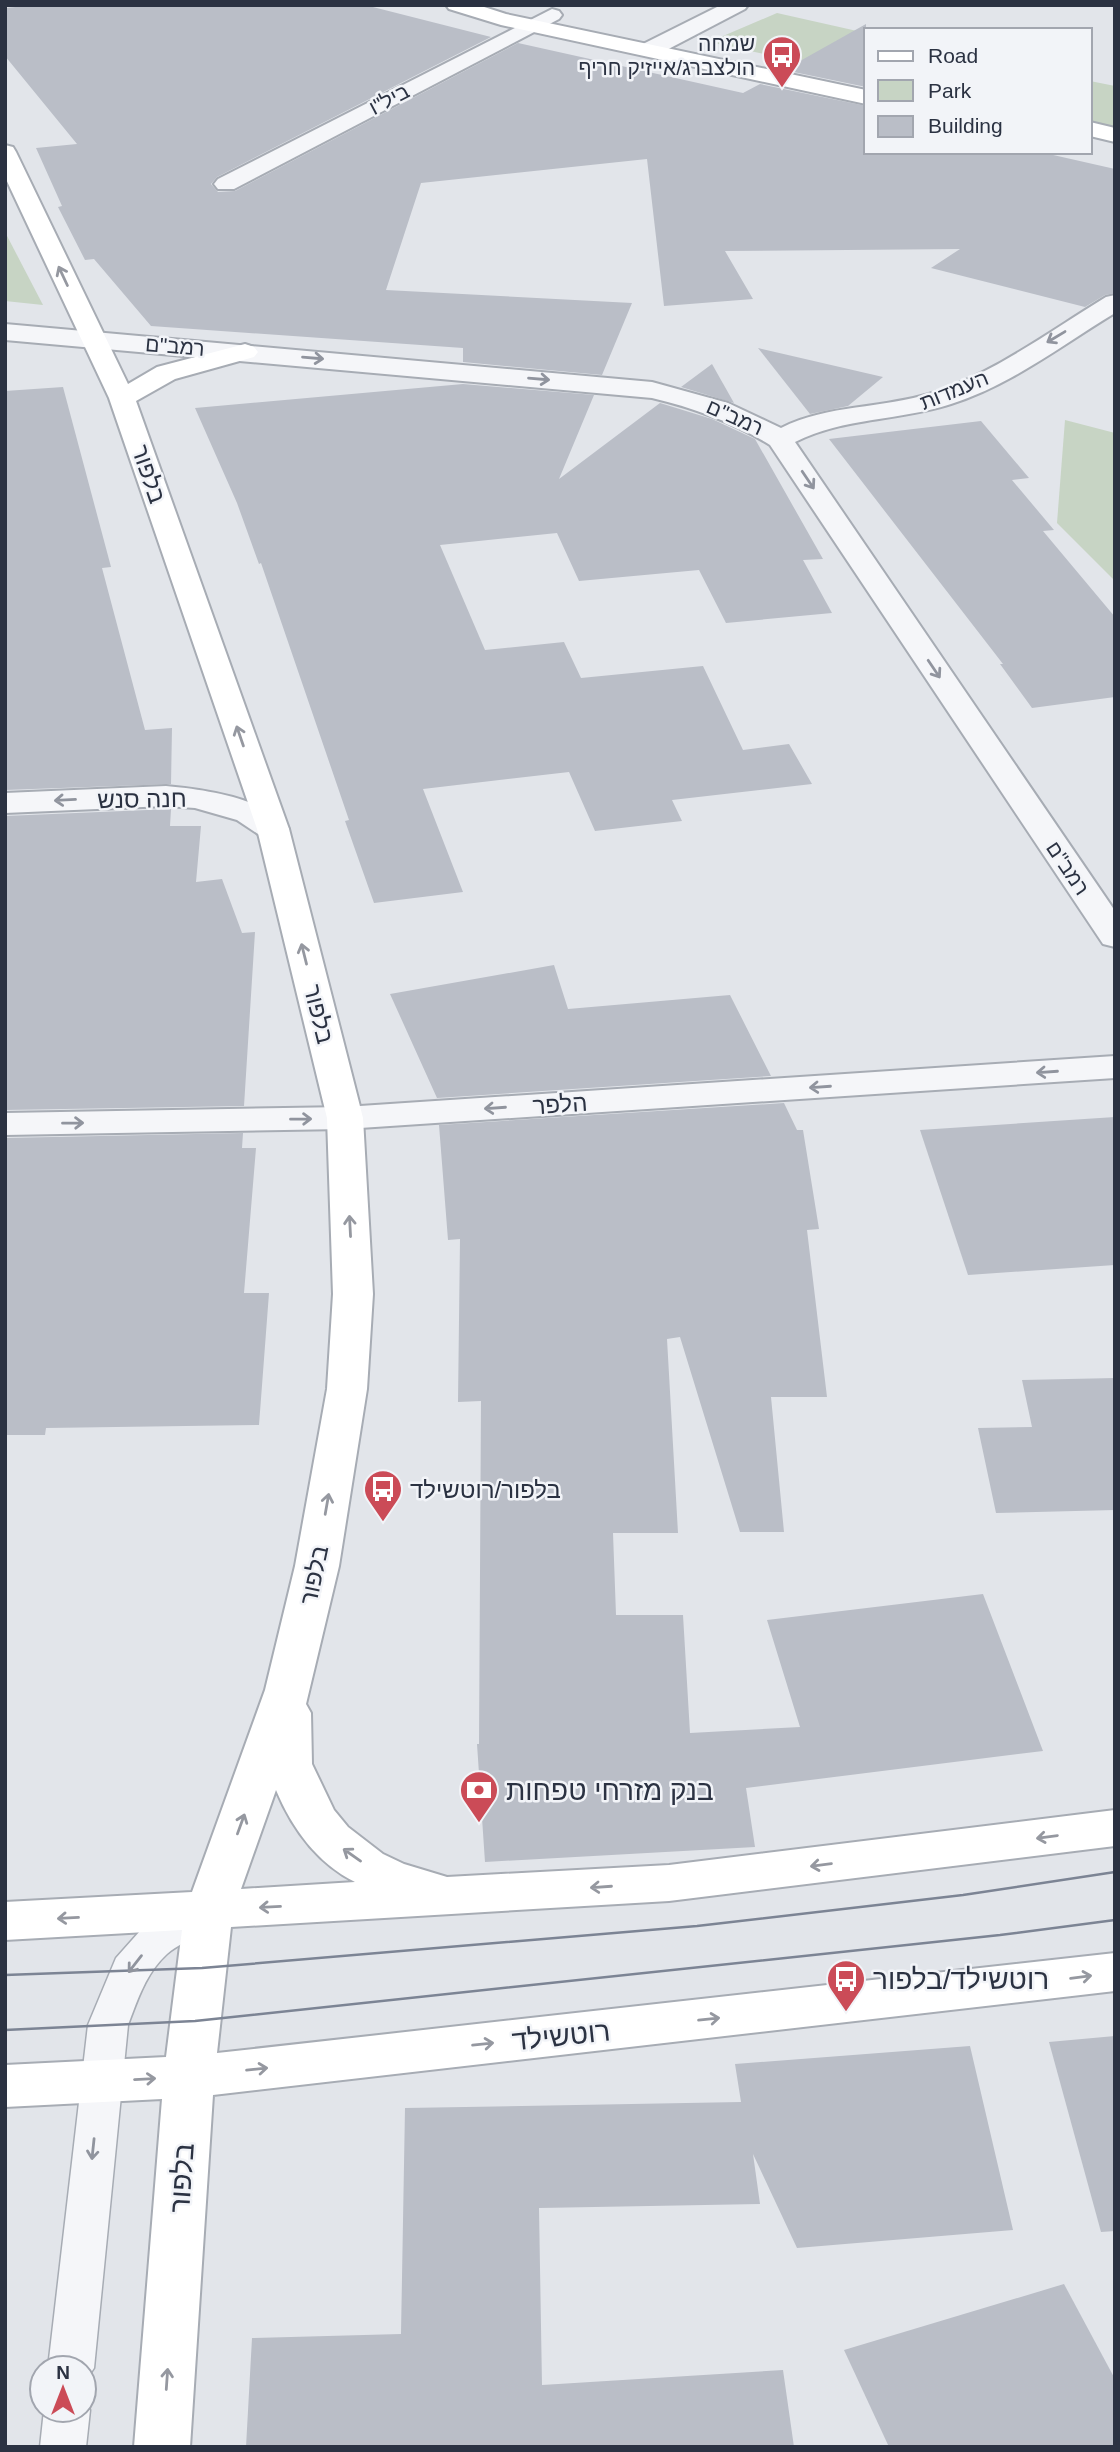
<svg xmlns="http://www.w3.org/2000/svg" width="1120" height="2452" font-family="Helvetica,Heebo,sans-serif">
<rect width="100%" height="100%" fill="#e2e5ea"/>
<g fill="#c7d4c4">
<path d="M777,13L866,33V76L709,42Z"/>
<path d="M1090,81L1115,86V130L1090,125Z"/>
<path d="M5,232L43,305L5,301Z"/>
<path d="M1065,420L1115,433V581L1057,523Z"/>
</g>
<g fill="#babec7">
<path d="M36,5H365L491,37L217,177L211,184L218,192L235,191L518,43L743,93L760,84L866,106V152H1040L1115,169V293L1105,295L1085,307L931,268L960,249L725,251L753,299L664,306L647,159L421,183L386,290L632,303L602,375L463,362V348L151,326L94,259L85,260L58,207L62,206L36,148L77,144L5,56V8Z"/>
<path d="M866,24V87L784,70Z"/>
<path d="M758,348L883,377L848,406L810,414Z"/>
<path d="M712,364L734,403L681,387Z"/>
<path d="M463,384L594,395L559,479L660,403L712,419L755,439L823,559L803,560L832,613L726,623L699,570L579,581L557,533L440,545L485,650L564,642L581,678L703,666L743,750L789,744L812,784L672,800L682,821L595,831L569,772L423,789L463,892L374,903L345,821L349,820L261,563L259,564L237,503L195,408Z"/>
<path d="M63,387L111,567L102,568L145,730L172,728L171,784L5,790V391Z"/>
<path d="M981,421L1029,478L1012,480L1054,530L1043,531L1115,617V697L1032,708L1000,664H1003L829,439Z"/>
<path d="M171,809L170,826H201L196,882L222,879L242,933L255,932L244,1106L5,1110V816Z"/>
<path d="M554,965L568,1009L730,995L771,1076L437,1098L390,994Z"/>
<path d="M784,1103L797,1130H803L819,1229L807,1230L827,1397H771L784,1532H740L680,1337L667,1339L678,1533H613L616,1615H683L690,1733L800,1727L767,1620L983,1594L1043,1751L746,1788L755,1847L485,1862L477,1744H479L481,1401L458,1402L460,1239L448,1240L439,1125Z"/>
<path d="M1115,1117V1265L968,1275L920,1130Z"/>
<path d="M243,1133L242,1148H256L244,1293H269L259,1425L46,1428L45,1435H5V1138Z"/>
<path d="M1115,1378V1510L996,1513L978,1428L1032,1427L1022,1380Z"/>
<path d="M1115,2036V2231L1101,2232L1049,2042Z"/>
<path d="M970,2046L1013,2230L797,2248L753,2154L760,2204L539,2208L542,2385L783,2370L794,2447H246L252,2338L401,2334L405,2108L741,2102L735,2064Z"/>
<path d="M1064,2284L1115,2379V2447H889L844,2350Z"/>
</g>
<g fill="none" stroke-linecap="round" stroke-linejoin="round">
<defs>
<g id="lane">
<path d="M209,1896L223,1900L229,1911C216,1934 186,1937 167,1954C146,1973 138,1999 128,2025L94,2368L84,2383V2368H48L88,2025L116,1958L140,1931L195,1900Z"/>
<path d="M84,2398L90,2410L86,2447H40L44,2410H84Z"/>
</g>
<g id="street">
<path d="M721,5H748L745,9L657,55H641L638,50L641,45Z"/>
<path d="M552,9L559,11L562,15L559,19L234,189H218L214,184L218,179Z"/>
<path d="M1115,295V313C1062,345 1011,385 951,404C900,421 844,417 795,442L1115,911V947L1103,944L770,445C733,422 694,408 652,398L5,340V324L652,382L728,403L781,428C828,404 883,409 932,393C995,373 1050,331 1106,297Z"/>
<path d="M166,786C201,789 268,798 289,829L285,836L273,839L261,836L237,820L195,808L166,806L5,813V793Z"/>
<path d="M1115,1056V1078L345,1129L5,1135V1113L345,1107Z"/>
</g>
<g id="secondary">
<path d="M446,5H478L506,14L866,90V104L501,25L449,9Z"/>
<path d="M1090,122L1115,128V142L1090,136Z"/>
<path d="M5,145L13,147L16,152L128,384L157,367L245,344L254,347L258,352L254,357L175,379L136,401L289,829L363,1118L373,1294L367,1389L339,1566L306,1704L311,1713L312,1764L334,1810L348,1827L383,1854L404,1864L447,1877L669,1865L1115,1810V1846L669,1901L231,1927L217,2053L1115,1953V1991L213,2095L190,2447H134L162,2099L5,2107V2065L166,2057L182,1930L5,1940V1902L192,1892L265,1690L295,1566L327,1389L333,1294L327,1118L257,829L109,398L5,177ZM276,1790C292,1828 317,1863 355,1882L241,1889Z"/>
</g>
</defs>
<use href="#lane" stroke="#a7acb4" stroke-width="3"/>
<use href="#street" stroke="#a7acb4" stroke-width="4"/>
<use href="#secondary" stroke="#a7acb4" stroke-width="4"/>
<use href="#lane" fill="#f5f6f9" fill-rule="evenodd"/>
<use href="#street" fill="#f5f6f9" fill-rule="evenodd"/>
<use href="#secondary" fill="#fff" fill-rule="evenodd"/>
<g stroke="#7c8494" stroke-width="2.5">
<path d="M5,1975L202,1968L697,1926L963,1895L1115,1872"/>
<path d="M5,2030L195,2021L1000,1935L1115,1920"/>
</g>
</g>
<defs><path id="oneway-shaft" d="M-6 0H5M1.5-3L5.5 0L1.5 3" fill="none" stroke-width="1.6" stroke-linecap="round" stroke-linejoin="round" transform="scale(1.75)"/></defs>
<g stroke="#9598a0">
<use href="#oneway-shaft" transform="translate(63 276) rotate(-115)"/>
<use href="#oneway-shaft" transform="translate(240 736) rotate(-109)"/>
<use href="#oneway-shaft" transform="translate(304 954) rotate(-104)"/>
<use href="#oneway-shaft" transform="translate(350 1226) rotate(-93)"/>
<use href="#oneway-shaft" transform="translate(327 1504) rotate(-80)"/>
<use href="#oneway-shaft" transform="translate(241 1824) rotate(-70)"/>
<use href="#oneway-shaft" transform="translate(1047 1837) rotate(172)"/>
<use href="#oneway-shaft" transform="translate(352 1855) rotate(-145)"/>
<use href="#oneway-shaft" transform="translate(821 1865) rotate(173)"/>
<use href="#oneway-shaft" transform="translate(601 1887) rotate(176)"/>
<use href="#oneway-shaft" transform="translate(270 1907) rotate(177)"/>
<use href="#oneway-shaft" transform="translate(68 1918) rotate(177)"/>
<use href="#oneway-shaft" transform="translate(1081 1977) rotate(-7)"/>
<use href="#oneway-shaft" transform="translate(709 2019) rotate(-6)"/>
<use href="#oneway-shaft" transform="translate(483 2044) rotate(-6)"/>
<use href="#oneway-shaft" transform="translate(257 2069) rotate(-6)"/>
<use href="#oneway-shaft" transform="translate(145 2079) rotate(-3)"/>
<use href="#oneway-shaft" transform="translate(167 2379) rotate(-86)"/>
</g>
<g stroke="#90949e">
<use href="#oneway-shaft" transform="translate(1056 337) rotate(149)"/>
<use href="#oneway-shaft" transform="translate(313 358) rotate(5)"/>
<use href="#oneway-shaft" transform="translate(539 379) rotate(5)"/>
<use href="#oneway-shaft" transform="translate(808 480) rotate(56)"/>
<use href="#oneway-shaft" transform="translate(934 669) rotate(56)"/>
<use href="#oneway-shaft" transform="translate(65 800) rotate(177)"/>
<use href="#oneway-shaft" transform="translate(1047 1072) rotate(176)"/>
<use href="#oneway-shaft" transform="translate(820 1087) rotate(176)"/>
<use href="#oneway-shaft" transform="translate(495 1108) rotate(176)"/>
<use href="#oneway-shaft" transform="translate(301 1119) rotate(-1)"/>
<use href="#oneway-shaft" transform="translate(73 1123) rotate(-1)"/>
<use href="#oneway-shaft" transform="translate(135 1964) rotate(128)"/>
<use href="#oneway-shaft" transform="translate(93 2149) rotate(96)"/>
</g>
<defs>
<symbol id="bus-pin" viewBox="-11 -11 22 30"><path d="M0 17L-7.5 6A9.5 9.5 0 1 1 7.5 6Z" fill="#cb4b57" stroke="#f2f4f8"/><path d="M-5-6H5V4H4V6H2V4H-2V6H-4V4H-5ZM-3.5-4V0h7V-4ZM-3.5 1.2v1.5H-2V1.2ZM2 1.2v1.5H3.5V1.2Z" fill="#fff"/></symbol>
<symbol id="bank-pin" viewBox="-11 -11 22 30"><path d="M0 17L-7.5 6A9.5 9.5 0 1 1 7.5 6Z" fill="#cb4b57" stroke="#f2f4f8"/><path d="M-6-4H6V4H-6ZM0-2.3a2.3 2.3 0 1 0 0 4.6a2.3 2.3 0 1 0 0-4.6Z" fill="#fff"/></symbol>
</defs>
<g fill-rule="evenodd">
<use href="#bus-pin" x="760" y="33" width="44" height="60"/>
<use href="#bus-pin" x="361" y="1467" width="44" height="60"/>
<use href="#bank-pin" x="457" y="1768" width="44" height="60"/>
<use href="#bus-pin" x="824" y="1957" width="44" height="60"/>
</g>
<g text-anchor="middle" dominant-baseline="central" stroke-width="5" stroke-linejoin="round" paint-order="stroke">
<g font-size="21" fill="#2b3242" stroke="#f2f4f8" text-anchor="end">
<text x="755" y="43">שמחה<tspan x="755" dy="24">הולצברג/אייזיק חריף</tspan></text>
</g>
<g font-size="21" fill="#2b3242" stroke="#f2f4f8">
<text transform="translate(389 99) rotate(-28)">ביל"ו</text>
<text transform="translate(175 346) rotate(5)">רמב"ם</text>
<text transform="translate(954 390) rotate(-22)">העמדות</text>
<text transform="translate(735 417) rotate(24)">רמב"ם</text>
<text transform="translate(1068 868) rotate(56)">רמב"ם</text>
</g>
<g font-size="24" fill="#2b3242" stroke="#f2f4f8">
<text transform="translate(149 474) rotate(71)">בלפור</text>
<text transform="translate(142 799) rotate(-1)">חנה סנש</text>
<text transform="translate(319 1014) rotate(76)">בלפור</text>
<text transform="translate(560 1104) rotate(-4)">הלפר</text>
<text transform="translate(314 1575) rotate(-78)">בלפור</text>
</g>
<g font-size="24" fill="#2b3242" stroke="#f2f4f8" text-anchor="start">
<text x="410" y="1489">בלפור/רוטשילד</text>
</g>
<g font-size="28" fill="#2b3242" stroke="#f2f4f8" text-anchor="start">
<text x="506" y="1790">בנק מזרחי טפחות</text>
<text x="873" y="1979">רוטשילד/בלפור</text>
</g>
<g font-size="28" fill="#2b3242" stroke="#f2f4f8">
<text transform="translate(561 2036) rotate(-6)">רוטשילד</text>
<text transform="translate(182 2178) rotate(-86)">בלפור</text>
</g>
</g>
<rect width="1120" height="2452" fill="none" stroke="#2b3242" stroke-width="14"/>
<rect x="864" y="28" width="228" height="126" fill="#f2f4f8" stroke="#a2a6af" stroke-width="2"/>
<rect x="878" y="51" width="35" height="10" fill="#ffffff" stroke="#a2a6af" stroke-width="2"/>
<text x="928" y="63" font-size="21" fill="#2b3242">Road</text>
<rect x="878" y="80" width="35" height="21" fill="#c7d4c4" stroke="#a2a6af" stroke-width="2"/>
<text x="928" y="98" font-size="21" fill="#2b3242">Park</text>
<rect x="878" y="116" width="35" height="21" fill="#babec7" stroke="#a2a6af" stroke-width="2"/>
<text x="928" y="133" font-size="21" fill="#2b3242">Building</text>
<g transform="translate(63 2389)"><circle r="33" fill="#f2f4f8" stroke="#a2a6af" stroke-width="2"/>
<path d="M0-5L12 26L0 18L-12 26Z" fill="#cb4b57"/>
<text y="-10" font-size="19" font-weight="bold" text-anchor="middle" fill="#2b3242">N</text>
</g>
</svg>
